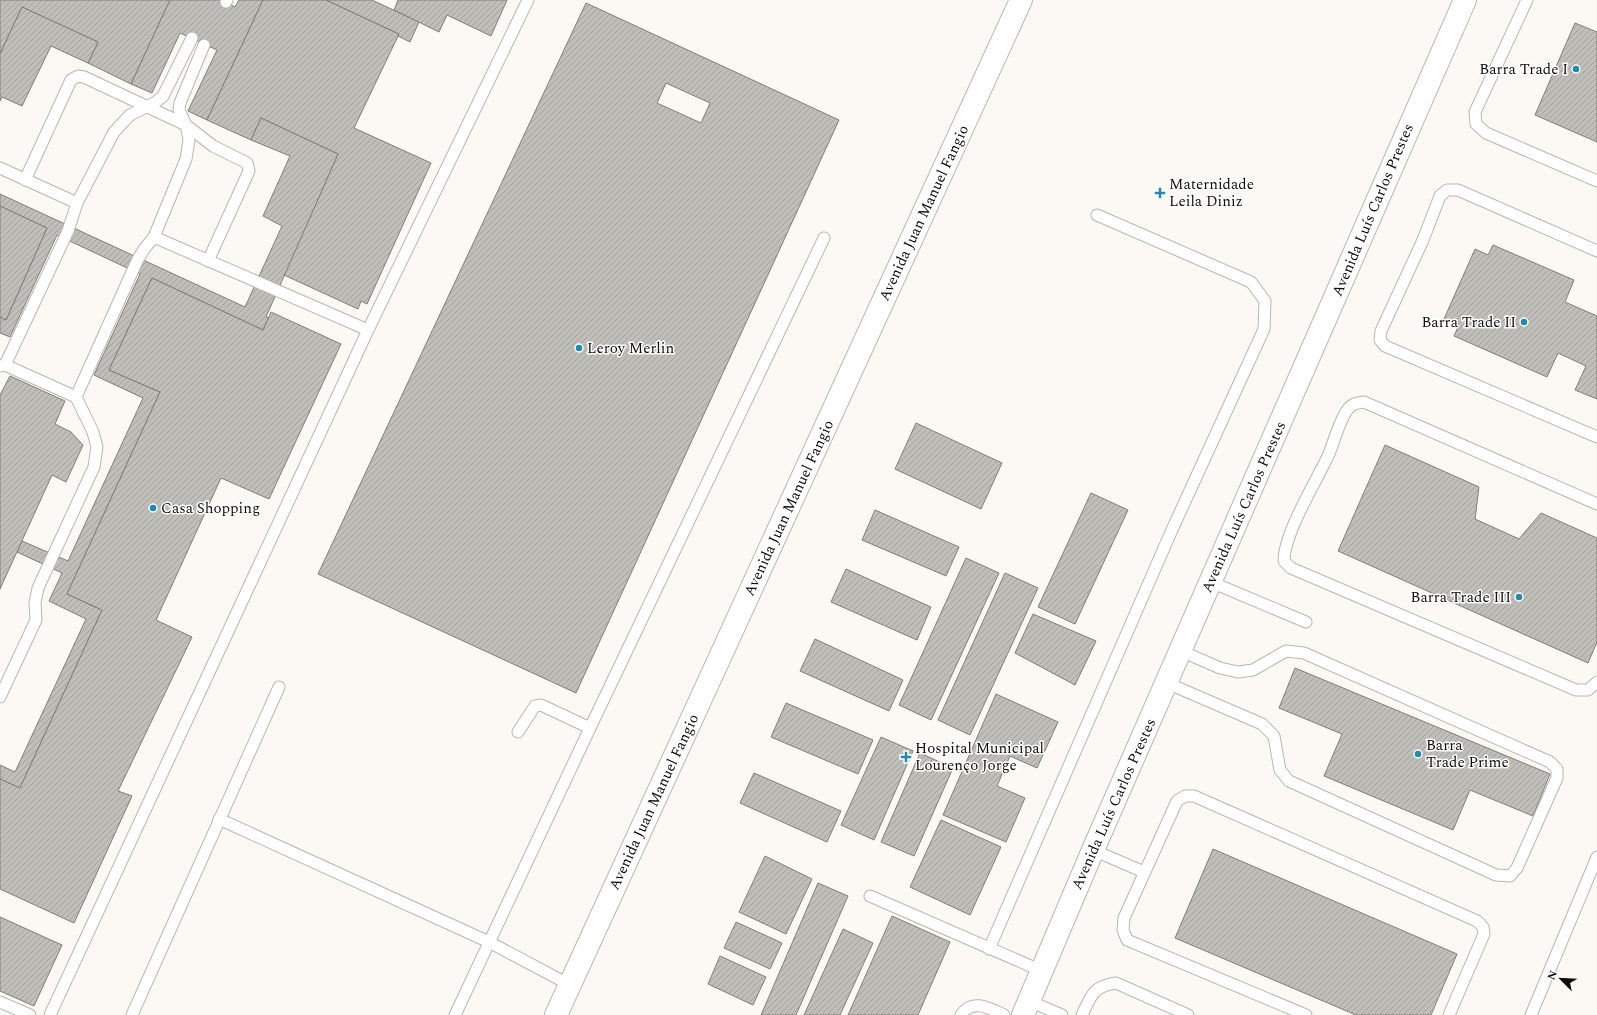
<svg xmlns="http://www.w3.org/2000/svg" width="1597" height="1015" font-family="Spectral,serif">
<defs>
<pattern id="building-hatch" width="6" height="6" patternUnits="userSpaceOnUse"><rect width="6" height="6" fill="#c0beb9"/><path d="M-1 1l2-2M0 6l6-6M5 7l2-2" fill="none" stroke="#a4a29e"/></pattern>
</defs>
<rect width="100%" height="100%" fill="#fcf9f4"/>
<g fill="url(#building-hatch)" stroke="#807e7a" fill-rule="evenodd">
<path d="M0,0H170L131,84L88,63L98,42L22,7L0,54Z"/>
<path d="M170,0H221L235,7L239,0H263L207,120L188,111L217,50L180,33L152,93L131,84Z"/>
<path d="M263,0H326L399,34L354,128L431,163L367,304L361,301L358,309L284,275L338,154L261,118L251,140L207,120Z"/>
<path d="M326,0H372L419,22L410,42L398,36L399,34Z"/>
<path d="M398,0H507L491,36L447,15L439,32L394,10Z"/>
<path d="M586,3L839,120L576,693L318,574ZM666,83L710,103L701,123L657,103Z"/>
<path d="M22,7L98,42L88,63L51,46L22,106L2,97L0,101V54Z"/>
<path d="M1575,23L1597,32V142L1535,115Z"/>
<path d="M261,118L338,154L266,317L269,318L263,330L152,278L109,370L160,392L67,594L102,610L20,788L0,779V765L15,772L86,619L49,601L62,573L17,552L22,541L68,561L143,398L94,375L140,274L57,235L10,337L0,333V317L6,320L47,228L0,206V194L245,307L282,226L263,216L290,156L251,140Z"/>
<path d="M0,206L47,228L6,320L0,317Z"/>
<path d="M1493,245L1574,280L1565,302L1597,316V399L1575,390L1586,366L1558,353L1547,377L1454,336L1459,325L1444,319L1475,249L1488,255Z"/>
<path d="M152,278L263,330L271,312L341,344L269,499L221,478L156,620L192,637L118,791L132,796L74,923L0,889V779L20,788L102,610L67,594L160,392L109,370Z"/>
<path d="M10,376L65,401L55,424L71,432L83,445L66,482L52,475L0,589V395Z"/>
<path d="M916,423L1002,463L981,509L895,469Z"/>
<path d="M1385,445L1479,487L1475,519L1519,539L1541,513L1597,538V642L1588,663L1338,551Z"/>
<path d="M1091,493L1128,510L1075,624L1038,607Z"/>
<path d="M875,510L959,547L946,576L862,540Z"/>
<path d="M966,558L999,573L931,720L899,705Z"/>
<path d="M846,569L931,607L917,640L831,602Z"/>
<path d="M1005,573L1038,588L970,735L938,720Z"/>
<path d="M1033,614L1096,641L1075,685L1015,653Z"/>
<path d="M815,639L903,680L889,711L800,671Z"/>
<path d="M1295,668L1550,774L1533,816L1470,790L1453,830L1324,776L1342,734L1279,708Z"/>
<path d="M996,694L1058,722L1037,768L1010,756L997,786L1025,798L1006,842L943,815Z"/>
<path d="M786,703L873,740L858,774L771,737Z"/>
<path d="M881,737L913,751L874,840L841,825Z"/>
<path d="M920,753L953,768L914,856L881,842Z"/>
<path d="M754,773L841,811L827,842L740,803Z"/>
<path d="M941,820L1001,847L970,915L910,887Z"/>
<path d="M1213,849L1457,954L1431,1015H1356L1175,938Z"/>
<path d="M765,856L812,879L786,934L739,912Z"/>
<path d="M818,883L848,896L796,1015H761Z"/>
<path d="M892,916L950,942L918,1015H848Z"/>
<path d="M0,917L62,945L34,1006L0,991Z"/>
<path d="M736,922L782,943L770,969L724,948Z"/>
<path d="M843,929L873,943L840,1015H804Z"/>
<path d="M720,956L766,977L753,1005L708,984Z"/>
</g>
<g fill="none" stroke-linecap="round" stroke-linejoin="round">
<defs>
<g id="lane">
<path d="M1527,0L1475,112L1476,124L1486,133L1597,181"/>
<path d="M226,2L227,0"/>
<path d="M0,168L77,203"/>
<path d="M25,180L71,80L78,76L84,77L186,125L213,146L247,163L249,171L208,261"/>
<path d="M154,237L368,330"/>
<path d="M1597,251L1458,190H1447L1440,196L1423,240L1381,331L1380,340L1385,346L1597,437"/>
<path d="M5,365L68,231L77,203L114,132L130,115L156,102L163,96L192,38"/>
<path d="M0,366L5,365L76,397L93,432L97,447L94,467L38,588L35,603L36,620L0,697"/>
<path d="M76,397L137,261L144,249L154,237L186,159L189,140L186,125L179,110L180,103L204,45"/>
<path d="M1597,504L1364,402C1357,403 1353,403 1348,409C1340,419 1334,441 1329,454C1316,482 1284,533 1284,561L1291,568L1576,690H1588L1597,682"/>
<path d="M1211,582L1306,622"/>
<path d="M1167,683L1262,724L1274,736L1280,770L1289,781L1496,875L1510,876L1517,868L1557,778V769L1550,762L1304,653L1286,651L1253,670L1238,672L1220,668L1181,651"/>
<path d="M590,728L824,238"/>
<path d="M219,819L489,942L570,985"/>
<path d="M1093,850L1144,872"/>
<path d="M870,896L1042,971"/>
<path d="M989,949L1171,532L1264,329L1265,301L1251,282L1097,215"/>
<path d="M1029,1001L1062,1015"/>
<path d="M0,1002L30,1015"/>
<path d="M50,1015L368,330L528,0"/>
<path d="M132,1015L279,687"/>
<path d="M455,1015L590,728L541,705L535,706L518,732"/>
<path d="M961,1015C972,998 989,1008 1004,1015"/>
<path d="M1082,1015C1091,996 1093,986 1116,983L1188,1015"/>
<path d="M1306,1015L1127,940L1123,930L1124,918L1177,801L1185,796H1194L1477,921L1483,927L1484,934L1449,1015"/>
<path d="M1531,1015L1597,857"/>
</g>
<g id="secondary">
<path d="M556,1015L1021,0"/>
<path d="M1023,1015L1093,850L1465,0"/>
</g>
</defs>
<use href="#lane" stroke="#b9b7b2" stroke-width="13"/>
<use href="#secondary" stroke="#b9b7b2" stroke-width="24"/>
<use href="#lane" stroke="#fff" stroke-width="11"/>
<use href="#secondary" stroke="#fff" stroke-width="22"/>
</g>
<g fill="#208ab2" stroke="#fff" stroke-width="1.5">
<circle cx="1576" cy="69" r="4"/>
<path d="M1158 187h4v4h4v4h-4v4h-4v-4h-4v-4h4z"/>
<circle cx="1524" cy="322" r="4"/>
<circle cx="579" cy="348" r="4"/>
<circle cx="153" cy="508" r="4"/>
<circle cx="1519" cy="597" r="4"/>
<circle cx="1418" cy="754" r="4"/>
<path d="M904 751h4v4h4v4h-4v4h-4v-4h-4v-4h4z"/>
</g>
<g text-anchor="middle" dominant-baseline="central" stroke-width="3" stroke-linejoin="round" paint-order="stroke">
<g font-size="15" fill="#0e0d0c" stroke="#fff" text-anchor="start">
<text x="1568" y="69" text-anchor="end">Barra Trade I</text>
<text x="1169" y="184">Maternidade<tspan x="1169" dy="17">Leila Diniz</tspan></text>
<text x="1516" y="322" text-anchor="end">Barra Trade II</text>
<text x="587" y="348">Leroy Merlin</text>
<text x="161" y="508">Casa Shopping</text>
<text x="1511" y="597" text-anchor="end">Barra Trade III</text>
<text x="1426" y="745">Barra<tspan x="1426" dy="17">Trade Prime</tspan></text>
<text x="915" y="748">Hospital Municipal<tspan x="915" dy="17">Lourenço Jorge</tspan></text>
</g>
<g font-size="15" fill="#0e0d0c" stroke="#fff">
<text transform="translate(1373 210) rotate(-67)">Avenida Luís Carlos Prestes</text>
<text transform="translate(924 213) rotate(-65)">Avenida Juan Manuel Fangio</text>
<text transform="translate(1244 507) rotate(-66)">Avenida Luís Carlos Prestes</text>
<text transform="translate(789 508) rotate(-65)">Avenida Juan Manuel Fangio</text>
<text transform="translate(654 802) rotate(-65)">Avenida Juan Manuel Fangio</text>
<text transform="translate(1114 804) rotate(-66)">Avenida Luís Carlos Prestes</text>
</g>
</g>
<g transform="translate(1561 979) rotate(294)" stroke="#ffffff" stroke-width="3" paint-order="stroke">
<path d="M0-3L7 15L0 10L-7 15Z" fill="#0e0d0c"/>
<text y="-6" font-size="11" font-weight="bold" text-anchor="middle" fill="#0e0d0c">N</text>
</g>
</svg>
